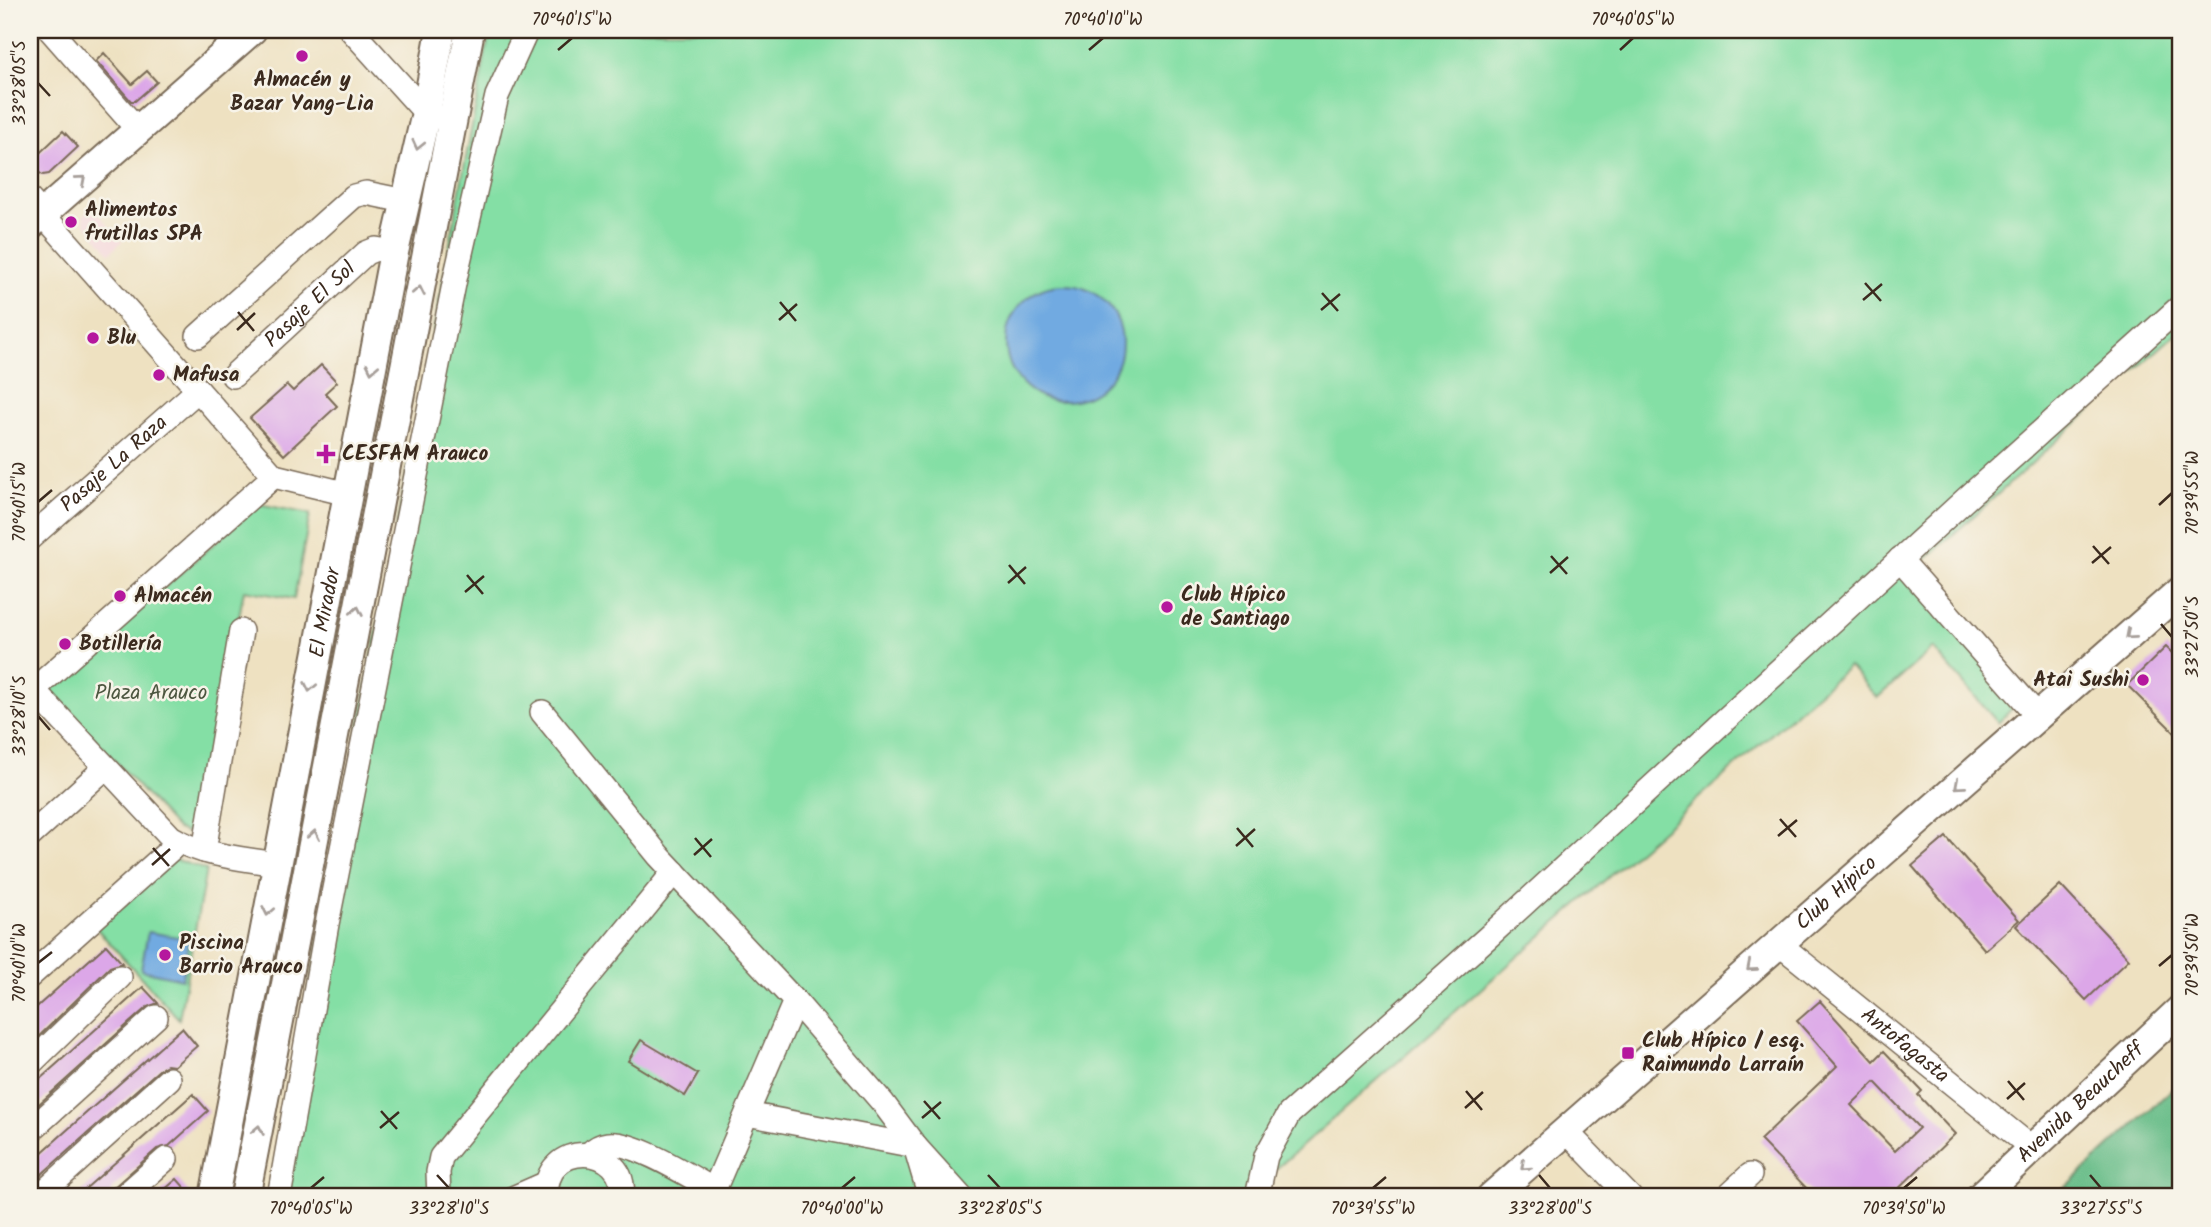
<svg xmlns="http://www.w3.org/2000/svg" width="2211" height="1227" font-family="Kalam,sans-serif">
<rect width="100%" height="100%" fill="#f7f3e8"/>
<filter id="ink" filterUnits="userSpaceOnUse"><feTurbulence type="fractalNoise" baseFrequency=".0143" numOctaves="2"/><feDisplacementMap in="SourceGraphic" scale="14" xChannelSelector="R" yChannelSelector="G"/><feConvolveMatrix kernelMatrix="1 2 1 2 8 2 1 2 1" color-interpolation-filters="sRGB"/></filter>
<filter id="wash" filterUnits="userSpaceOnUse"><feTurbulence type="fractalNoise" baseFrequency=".00686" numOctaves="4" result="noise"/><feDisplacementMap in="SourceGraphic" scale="28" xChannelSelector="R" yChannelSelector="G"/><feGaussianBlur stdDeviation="1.57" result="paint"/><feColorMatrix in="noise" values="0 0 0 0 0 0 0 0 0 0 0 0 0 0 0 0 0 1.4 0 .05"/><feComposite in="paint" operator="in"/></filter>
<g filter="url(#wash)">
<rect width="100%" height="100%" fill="#eee1c1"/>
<path fill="#f5cfd9" d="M92,207L122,241L110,253L85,224L83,216Z"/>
<g fill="#84dfa5" stroke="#608462" stroke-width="2">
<path d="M490,30H2181V329L1917,567L2027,693L1998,723L1933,648L1877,698L1849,666L1269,1175L1267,1197H270Z"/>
<path d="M259,504L310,514L294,599L244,590L198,837L177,829L49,689Z"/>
<path d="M174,859L206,870L179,1019L95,927Z"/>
</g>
<path fill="#6bbe8a" stroke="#537454" stroke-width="2" d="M2181,1081V1197H2055Z"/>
<g fill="#71aae1" stroke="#566a80" stroke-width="2">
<circle cx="1064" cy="343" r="58"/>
<path d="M148,932L189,939L182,979L141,970Z"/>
</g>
<g id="blocks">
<g fill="#dca7e8" fill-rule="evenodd">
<path d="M104,53L132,84L147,71L157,82L135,101H131L96,61Z"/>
<path d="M63,131L78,147L49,174L43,175L38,172L30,162Z"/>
<path d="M321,365L337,382L325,393L337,406L284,455L250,418L287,385L293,391Z"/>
<path d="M2166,647L2181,662V739L2127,685Z"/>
<path d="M1946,837L2019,920L1985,950L1912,866Z"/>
<path d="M2060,885L2129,959L2086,1000L2016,926Z"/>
<path d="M106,945L122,963L110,967L30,1045V1013Z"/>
<path d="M143,987L158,1003L147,1007L30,1112V1088Z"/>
<path d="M1820,1001L1874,1061L1884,1051L1922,1091L1918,1095L1955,1134L1890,1197H1815L1760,1140L1837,1066L1797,1021ZM1875,1082L1919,1128L1895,1151L1851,1105Z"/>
<path d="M182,1028L197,1046L174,1066L167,1065L160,1069L34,1181L30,1176V1163Z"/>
<path d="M641,1040L698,1074L685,1096L628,1061Z"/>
<path d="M193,1094L208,1111L169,1146L157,1149L114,1187L109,1197H76Z"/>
<path d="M177,1179L193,1197H156Z"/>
</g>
</g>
</g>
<g filter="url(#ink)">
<use href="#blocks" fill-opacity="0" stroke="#7a6a57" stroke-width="2"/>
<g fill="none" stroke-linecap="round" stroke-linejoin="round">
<defs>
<g id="minor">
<path d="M50,30L138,130"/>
<path d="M351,30L426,113L436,117"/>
<path d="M30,200L274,476L348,494"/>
<path d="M198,336L354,196L366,193L405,201"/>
<path id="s1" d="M233,376L366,253L376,249L394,252"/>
<path id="s2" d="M30,538L198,390"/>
<path d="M1900,559L2038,716"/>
<path d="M30,686L171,837C202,856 242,858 276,864"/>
<path d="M30,693L274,476"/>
<path d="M542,712L659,856L795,1001L711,1197"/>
<path d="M30,836L105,768"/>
<path d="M204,851L241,631"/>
<path id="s3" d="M1778,943L2032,1148"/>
<path d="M30,976L179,842"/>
<path d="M795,1001L883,1103L915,1146L961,1197"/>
<path d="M30,1064L120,977"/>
<path d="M747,1114L915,1146L930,1197"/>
<path d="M30,1131L156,1017"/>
<path d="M1566,1131L1630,1197"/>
<path d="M589,1154C594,1149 600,1145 608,1144C633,1140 691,1177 714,1190"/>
<path d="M38,1197L169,1079"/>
<path d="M123,1197L166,1159"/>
<path d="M279,1197L327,924L455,279L497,96L527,30"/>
<path d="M439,1197L438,1172L441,1157L674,872"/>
<path d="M515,1197L547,1183"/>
<path d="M547,1197C541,1139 629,1142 622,1197"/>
<path d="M1257,1197L1266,1156L1289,1114L1488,937L1967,498L2181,306"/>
<path d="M1726,1197L1750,1175"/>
</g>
<g id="major">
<path d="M30,225L252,30"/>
<path id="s4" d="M214,1197L394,252L426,113L441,30"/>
<path d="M245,1197L470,30"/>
<path id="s5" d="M1491,1197L2181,590"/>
<path id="s6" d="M1980,1197L2181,1009"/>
</g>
</defs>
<use href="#minor" stroke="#7a6a57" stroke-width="26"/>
<use href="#major" stroke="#7a6a57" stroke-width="32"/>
<use href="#minor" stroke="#fff" stroke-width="23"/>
<use href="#major" stroke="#fff" stroke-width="28"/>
</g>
<defs><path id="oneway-chevron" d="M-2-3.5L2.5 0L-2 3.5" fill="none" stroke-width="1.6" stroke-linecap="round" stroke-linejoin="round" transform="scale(1.75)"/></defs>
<g stroke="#a79f9a">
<use href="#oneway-chevron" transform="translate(418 145) rotate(103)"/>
<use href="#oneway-chevron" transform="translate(81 180) rotate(-41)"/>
<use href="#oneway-chevron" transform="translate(419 291) rotate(-79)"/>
<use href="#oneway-chevron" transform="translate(372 368) rotate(101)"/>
<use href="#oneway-chevron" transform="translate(357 611) rotate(-79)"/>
<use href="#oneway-chevron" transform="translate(2130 635) rotate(139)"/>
<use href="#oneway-chevron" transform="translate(310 687) rotate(101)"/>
<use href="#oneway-chevron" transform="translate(1959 785) rotate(139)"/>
<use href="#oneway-chevron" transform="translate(314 835) rotate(-79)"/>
<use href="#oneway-chevron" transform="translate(268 911) rotate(101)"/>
<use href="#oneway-chevron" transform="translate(1751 967) rotate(139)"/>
<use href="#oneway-chevron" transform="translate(258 1130) rotate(-79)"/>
<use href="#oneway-chevron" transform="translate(1525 1166) rotate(138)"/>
</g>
</g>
<path fill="none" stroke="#3b2a1e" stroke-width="2.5" d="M558,50L572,38M1089,50L1103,38M1620,50L1633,38M38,83L50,96M1865,283L1881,301M1322,293L1338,311M1863,300L1882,284M780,302L796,321M1321,310L1340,294M238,312L254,331M779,320L797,304M237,330L255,313M38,502L52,490M2159,505L2172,493M2093,546L2109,564M1551,556L1567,574M2092,563L2111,547M1009,565L1025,584M1550,573L1568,557M467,575L483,594M1008,583L1026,567M465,592L484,576M2161,624L2172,637M38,716L50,730M1780,819L1796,837M1237,828L1253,847M1778,836L1797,820M695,838L711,857M1236,846L1255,829M153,848L169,866M694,855L712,839M152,865L170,849M38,963L52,952M2159,966L2172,955M2008,1081L2024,1100M1466,1091L1482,1110M2007,1099L2025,1083M924,1101L940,1119M1465,1108L1483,1092M381,1111L397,1129M922,1118L941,1102M380,1128L399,1112M437,1175L449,1188M988,1175L1000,1188M1539,1175L1550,1188M2090,1175L2101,1188M311,1188L324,1177M842,1188L855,1177M1373,1188L1386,1177M1904,1188L1917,1177"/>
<g fill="#b5179e" stroke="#f7f3e8" stroke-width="2.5">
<circle cx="302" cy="56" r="7"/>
<circle cx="71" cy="222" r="7"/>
<circle cx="93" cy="338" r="7"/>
<circle cx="159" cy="375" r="7"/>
<path d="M322.5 443.5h7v7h7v7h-7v7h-7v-7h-7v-7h7z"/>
<circle cx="120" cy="596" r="7"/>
<circle cx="1167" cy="607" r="7"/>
<circle cx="65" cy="644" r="7"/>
<circle cx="2143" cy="680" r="7"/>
<circle cx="165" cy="955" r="7"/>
<rect x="1621" y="1046" width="14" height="14" rx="3.5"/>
</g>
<g text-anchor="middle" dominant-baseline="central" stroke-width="5" stroke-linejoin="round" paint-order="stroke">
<g font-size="21" font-weight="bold" fill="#3b2a1e" stroke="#f7f3e8" text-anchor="start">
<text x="302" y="80" text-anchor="middle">Almacén y<tspan x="302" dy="24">Bazar Yang-Lia</tspan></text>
<text x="85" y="210">Alimentos<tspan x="85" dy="24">frutillas SPA</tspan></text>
<text x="107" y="338">Blu</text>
<text x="173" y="375">Mafusa</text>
<text x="342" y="454">CESFAM Arauco</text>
<text x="1181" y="595">Club Hípico<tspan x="1181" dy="24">de Santiago</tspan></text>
<text x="134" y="596">Almacén</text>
<text x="79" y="644">Botillería</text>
<text x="2129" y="680" text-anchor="end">Atai Sushi</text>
<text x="179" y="943">Piscina<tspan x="179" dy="24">Barrio Arauco</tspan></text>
<text x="1642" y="1041">Club Hípico / esq.<tspan x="1642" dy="24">Raimundo Larraín</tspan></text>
</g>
<g font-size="21" fill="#3b2a1e" stroke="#f7f3e8">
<text stroke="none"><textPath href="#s1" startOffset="105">Pasaje El Sol</textPath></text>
<text stroke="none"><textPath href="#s2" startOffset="112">Pasaje La Raza</textPath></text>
<text stroke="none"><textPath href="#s4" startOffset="595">El Mirador</textPath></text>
<text stroke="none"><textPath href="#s5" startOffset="460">Club Hípico</textPath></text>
<text stroke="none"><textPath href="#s3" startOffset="163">Antofagasta</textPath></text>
<text stroke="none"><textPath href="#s6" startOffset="138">Avenida Beaucheff</textPath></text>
</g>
<g font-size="21" fill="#4d5740" stroke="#f7f3e8">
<text x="151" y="693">Plaza Arauco</text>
</g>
</g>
<rect width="2211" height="1227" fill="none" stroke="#f7f3e8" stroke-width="77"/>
<rect x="38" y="38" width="2134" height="1150" fill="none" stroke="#3b2a1e" stroke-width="2.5"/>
<g font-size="18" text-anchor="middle" fill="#3b2a1e">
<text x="572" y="25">70°40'15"W</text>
<text x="1103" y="25">70°40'10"W</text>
<text x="1633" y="25">70°40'05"W</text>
<text transform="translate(19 83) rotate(-90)" y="6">33°28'05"S</text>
<text transform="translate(2192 493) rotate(-90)" y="6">70°39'55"W</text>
<text transform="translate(19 502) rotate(-90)" y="6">70°40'15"W</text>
<text transform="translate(2192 637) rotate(-90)" y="6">33°27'50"S</text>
<text transform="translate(19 716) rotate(-90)" y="6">33°28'10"S</text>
<text transform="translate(2192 955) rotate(-90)" y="6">70°39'50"W</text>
<text transform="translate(19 963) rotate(-90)" y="6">70°40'10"W</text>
<text x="311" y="1214">70°40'05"W</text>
<text x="449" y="1214">33°28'10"S</text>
<text x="842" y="1214">70°40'00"W</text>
<text x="1000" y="1214">33°28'05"S</text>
<text x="1373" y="1214">70°39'55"W</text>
<text x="1550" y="1214">33°28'00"S</text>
<text x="1904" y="1214">70°39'50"W</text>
<text x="2101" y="1214">33°27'55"S</text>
</g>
</svg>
